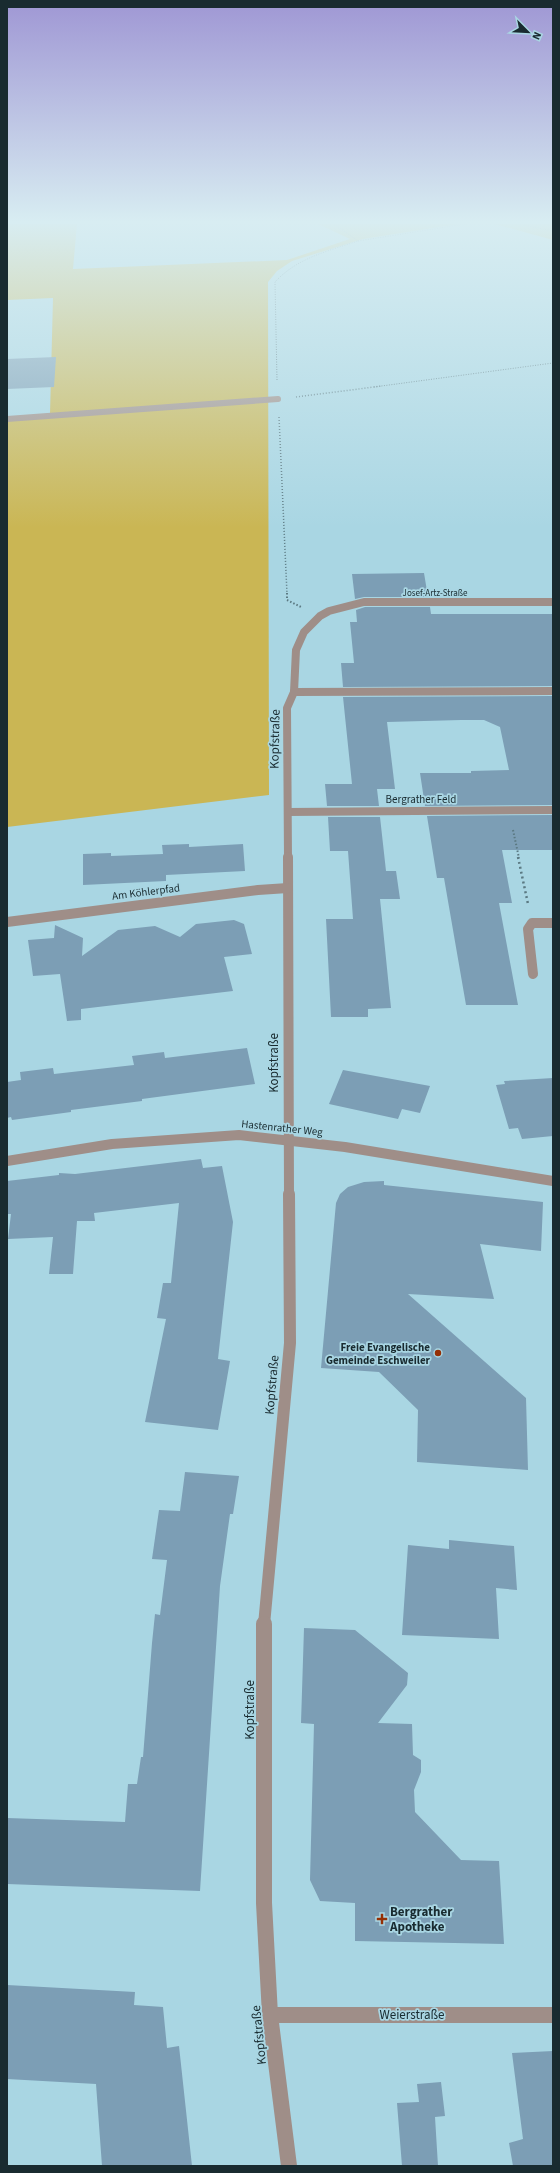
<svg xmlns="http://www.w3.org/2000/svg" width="560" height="2173" font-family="'Source Sans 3',sans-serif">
<rect width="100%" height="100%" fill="#a9d6e3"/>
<g fill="#cab654">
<path d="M7,224H77L73,269L287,260L350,239L318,224H458L363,239L292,261L277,271L268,282L269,795L7,827V417L50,414L53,298L7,300Z"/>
<path d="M495,224H553V240Z"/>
</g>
<g fill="#7c9eb5">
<path d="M56,357L54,387L7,389V359Z"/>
<path d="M424,573L428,597H364L355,599L352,574Z"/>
<path d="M365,607H430L431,614H553V686L343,687L341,663H354L350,622H357L356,610Z"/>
<path d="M553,696V805L425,806L420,773H471V771L509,770L500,727L484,720H461L387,722L395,789H377L379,806H327L325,784H352L343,697Z"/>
<path d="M553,815V850H502L512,903H499L518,1005H466L444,878H437L427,816Z"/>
<path d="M328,817H380L386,871H396L400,899H380L391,1008L368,1009V1017H331L326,919H353L348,851H330Z"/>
<path d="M189,844V847L243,844L245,871L166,875V881L83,885V854L111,853V856L163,854L162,845Z"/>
<path d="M234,920L244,924L252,954L224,957L233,991L81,1009V1020L67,1021L60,974L33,976L28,940L54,938L55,925L83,938L82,956L118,930L155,926L180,937L196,924Z"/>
<path d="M247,1048L255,1084L142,1099V1101L71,1110V1112L12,1120L11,1117L7,1118V1082L21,1080L20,1072L53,1068L54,1074L134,1065L132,1056L164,1052L165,1058Z"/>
<path d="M343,1070L430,1086L420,1113L402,1109L398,1119L329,1104Z"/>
<path d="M553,1078V1136L522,1139L518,1128L509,1129L496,1085L505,1084L504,1081Z"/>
<path d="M201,1159L203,1168L222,1166L233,1222L218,1359L230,1361L218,1430L145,1422L166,1319L157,1318L163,1283H171L179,1203L94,1213L95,1221H77L73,1274H49L53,1237L8,1239L11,1214H7V1181L59,1175V1173L75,1174Z"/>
<path d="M384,1181V1185L543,1202L541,1251L480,1244L494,1299L408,1294L526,1398L528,1470L417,1462L418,1410L379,1372L321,1368L336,1203L340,1194L348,1187L364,1182Z"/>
<path d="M185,1472L239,1476L233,1514H230L220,1586L200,1891L7,1884V1818L125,1822L128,1784H137L141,1757H143L152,1643L155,1614L160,1615L167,1560L152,1559L159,1510L180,1511Z"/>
<path d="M449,1540L514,1546L517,1590L496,1588L499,1639L402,1635L408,1545L449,1549Z"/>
<path d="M304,1628L355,1630L408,1673L407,1685L378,1723L412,1724L413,1755L421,1760V1772L414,1790L415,1812L461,1860L499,1861L504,1944L355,1941V1903L320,1901L310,1880L314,1724L301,1723Z"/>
<path d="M7,1985L135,1992L134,2005L163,2007L167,2048L179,2046L192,2166H102L96,2084L7,2079Z"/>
<path d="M553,2051V2166H513L509,2143L523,2139L512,2053Z"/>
<path d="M441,2082L445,2116L435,2117L438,2166H402L397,2103L419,2102L417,2084Z"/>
</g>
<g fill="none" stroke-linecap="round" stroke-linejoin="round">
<g stroke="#5b7982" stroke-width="1" stroke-dasharray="1 1.5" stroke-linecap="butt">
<path d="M518,224L553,231"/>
<path d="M358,241L465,224"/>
<path d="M277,380L275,282C297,258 328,251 358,241L334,224"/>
<path d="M374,387L553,363"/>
</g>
<g stroke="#5b7982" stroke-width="1.5" stroke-dasharray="1 2" stroke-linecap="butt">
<path d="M296,397L382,386"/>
<path d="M279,417L287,594"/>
</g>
<g stroke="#5b7982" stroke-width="2" stroke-dasharray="1.5 2" stroke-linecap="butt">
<path d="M287,593V600L301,607"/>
<path d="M513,830L519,858"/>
</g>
<path stroke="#5b7982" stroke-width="2.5" stroke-dasharray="2 3" stroke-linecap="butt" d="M518,857L528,904"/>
<path stroke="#9f8e88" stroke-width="6" d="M7,419L278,399"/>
<g stroke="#9f8e88" stroke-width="8">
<path d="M294,692L553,691"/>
<path d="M288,812L553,810"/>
<path d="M288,858L287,708L294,692L296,650L304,632L320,616L329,611L364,602H553"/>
</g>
<g stroke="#9f8e88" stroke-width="10">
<path d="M288,857L289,1195"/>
<path d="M7,922L258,890L288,888"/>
<path d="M533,974L528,929L532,923H553"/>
<path d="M7,1161L112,1144L239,1135L345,1147L553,1181"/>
</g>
<path stroke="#9f8e88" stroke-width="12" d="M264,1625L290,1343L289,1194"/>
<g stroke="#9f8e88" stroke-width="16">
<path d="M264,1624V1903L270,2015L289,2166"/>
<path d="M270,2015H553"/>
</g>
</g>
<linearGradient id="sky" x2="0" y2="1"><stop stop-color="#9f97d4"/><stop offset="0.42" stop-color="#d8edf2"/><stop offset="1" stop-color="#d8edf2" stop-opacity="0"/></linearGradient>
<rect width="560" height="528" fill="url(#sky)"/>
<g fill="#952f05" stroke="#a9d6e3" stroke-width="1.5">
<circle cx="438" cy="1353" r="4"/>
<path d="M380 1913h4v4h4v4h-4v4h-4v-4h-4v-4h4z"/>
</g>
<g text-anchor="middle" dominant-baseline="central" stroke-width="3.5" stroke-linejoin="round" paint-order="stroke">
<g font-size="9" fill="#192b30" stroke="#a9d6e3">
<text x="435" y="593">Josef-Artz-Straße</text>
</g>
<g font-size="11" fill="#192b30" stroke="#a9d6e3">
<text x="421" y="799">Bergrather Feld</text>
<text transform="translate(146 892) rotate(-7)">Am Köhlerpfad</text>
<text transform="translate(282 1128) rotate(6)">Hastenrather Weg</text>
</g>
<g font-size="11" font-weight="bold" fill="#192b30" stroke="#a9d6e3" text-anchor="end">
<text x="430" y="1347">Freie Evangelische<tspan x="430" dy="13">Gemeinde Eschweiler</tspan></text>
</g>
<g font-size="13" fill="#192b30" stroke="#a9d6e3">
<text transform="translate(275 739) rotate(-89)">Kopfstraße</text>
<text transform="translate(274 1063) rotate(-90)">Kopfstraße</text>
<text transform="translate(272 1385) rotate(-85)">Kopfstraße</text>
<text transform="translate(250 1710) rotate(-90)">Kopfstraße</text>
<text x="412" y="2015">Weierstraße</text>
<text transform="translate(259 2035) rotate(-96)">Kopfstraße</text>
</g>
<g font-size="13" font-weight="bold" fill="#192b30" stroke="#a9d6e3" text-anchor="start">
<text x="390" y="1912">Bergrather<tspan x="390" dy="15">Apotheke</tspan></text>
</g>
</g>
<rect width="560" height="2173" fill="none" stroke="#192b30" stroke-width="16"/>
<g transform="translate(528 32) rotate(114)" stroke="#a9d6e3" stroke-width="3" paint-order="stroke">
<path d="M0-3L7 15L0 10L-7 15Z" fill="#192b30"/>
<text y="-6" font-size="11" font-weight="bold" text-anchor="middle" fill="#192b30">N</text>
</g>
</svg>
